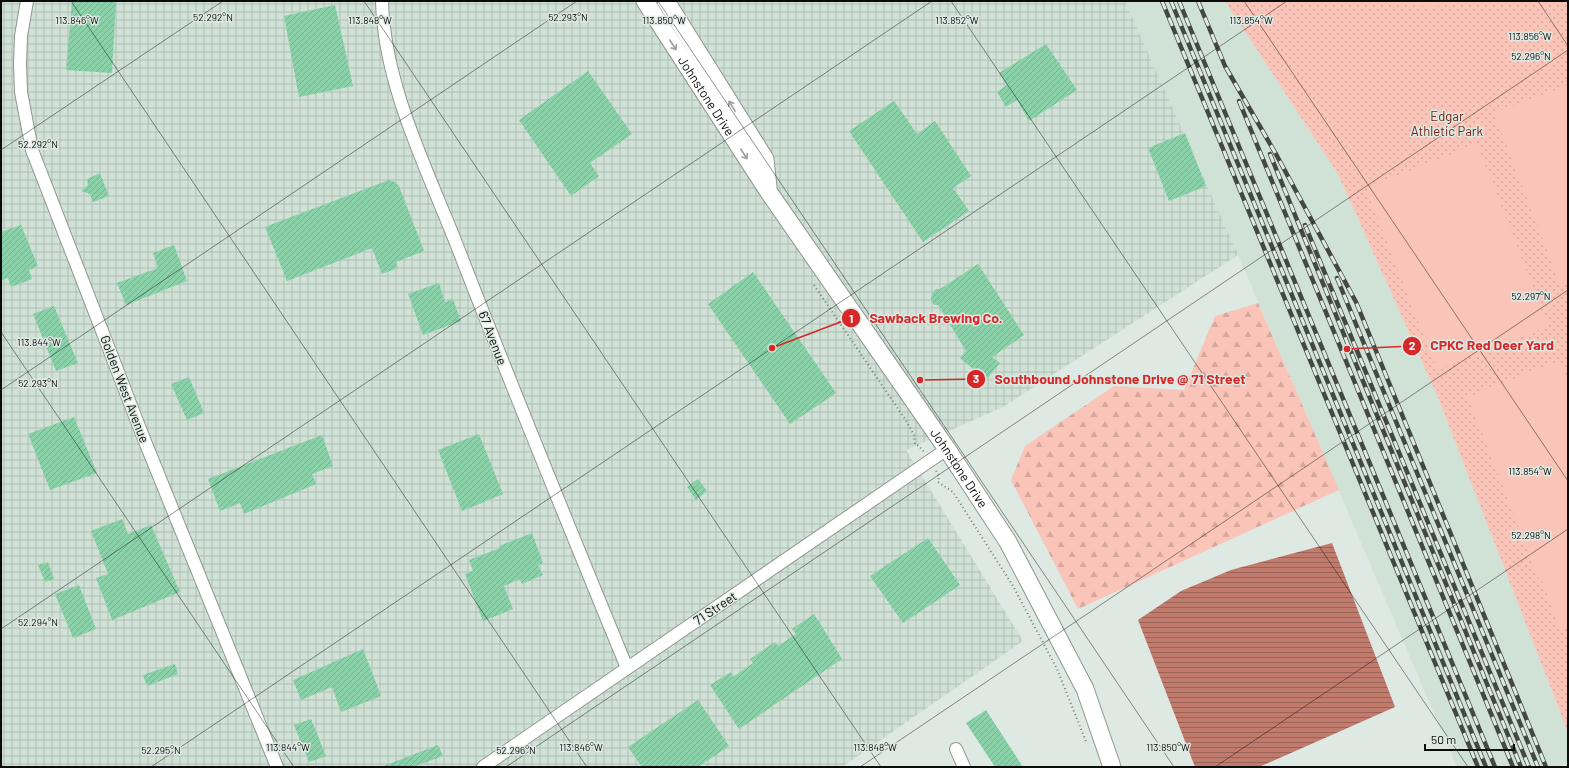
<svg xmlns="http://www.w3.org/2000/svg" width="1569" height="768" font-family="Barlow,sans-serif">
<defs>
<pattern id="industrial-grid" width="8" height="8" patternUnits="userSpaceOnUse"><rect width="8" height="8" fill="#d0e1d6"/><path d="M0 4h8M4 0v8" fill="none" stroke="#b1c0b6"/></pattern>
<pattern id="grass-dots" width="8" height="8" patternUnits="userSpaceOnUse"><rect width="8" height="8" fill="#fbc4b8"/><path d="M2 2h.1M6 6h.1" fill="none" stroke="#d6a79d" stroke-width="1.8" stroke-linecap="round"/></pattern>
<pattern id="forest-firs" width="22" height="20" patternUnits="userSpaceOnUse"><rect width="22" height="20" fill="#fbc4b8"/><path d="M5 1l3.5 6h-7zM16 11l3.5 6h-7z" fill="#d6a79d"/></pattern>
<pattern id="water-rules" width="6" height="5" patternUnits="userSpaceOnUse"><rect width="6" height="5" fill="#c17b6c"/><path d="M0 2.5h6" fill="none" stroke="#9b6357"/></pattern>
<pattern id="building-hatch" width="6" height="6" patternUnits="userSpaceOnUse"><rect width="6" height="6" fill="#8ad1aa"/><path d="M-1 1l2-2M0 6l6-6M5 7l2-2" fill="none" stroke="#76b291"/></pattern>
</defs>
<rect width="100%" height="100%" fill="#dfe9e3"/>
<path fill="#d0e1d6" d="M1125,1H1225L1338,174L1437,395L1568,732V767H1457L1238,255Z"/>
<path fill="url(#industrial-grid)" d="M1,1H1125L1238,255L1003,407L906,450L1023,641L842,767H1Z"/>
<path fill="url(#grass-dots)" d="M1225,1H1568V732L1437,395L1338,174Z"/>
<path fill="url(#forest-firs)" d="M1258,303L1339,490L1078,609L1011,480L1025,446L1114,386L1184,390L1215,316Z"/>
<g fill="#fbc4b8">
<path d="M1385,1H1460L1434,7L1391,4Z"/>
<path d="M1568,85V281L1560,284L1494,113Z"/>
<path d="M1477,144L1548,326L1437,370L1366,188Z"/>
<path d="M1560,360L1568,380V625L1560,628L1542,581L1540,582L1468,397Z"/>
</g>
<path fill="url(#water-rules)" d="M1332,543L1395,707L1259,767H1195L1138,620L1181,591L1231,570Z"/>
<g fill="url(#building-hatch)">
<path d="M72,1H116L112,73L66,70Z"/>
<path d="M335,5L353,86L299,97L284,16Z"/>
<path d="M1046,44L1077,90L1029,121L1017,100L1006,107L997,92L1007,85L999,73Z"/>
<path d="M588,71L632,134L590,163L599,176L571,196L519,120Z"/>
<path d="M894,101L917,134L935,121L971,176L953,188L969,211L923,242L849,131Z"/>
<path d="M1185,133L1206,186L1169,201L1148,148Z"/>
<path d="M100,173L109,196L93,202L90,194L81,191L88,185L87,179Z"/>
<path d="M389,180L395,182L399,186L424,251L396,262L398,268L382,274L372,248L287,281L265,227Z"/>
<path d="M21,225L38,266L29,270L32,279L11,287L8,278L1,280V232Z"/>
<path d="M174,245L187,281L126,305L117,283L158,268L153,253Z"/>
<path d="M978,264L1024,335L992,357L1000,363L986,380L960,358L966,351L938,305H934L931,300L932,293L936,289H940Z"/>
<path d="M753,272L836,393L790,424L708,304Z"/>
<path d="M439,283L445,302L453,299L461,321L423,335L408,294Z"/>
<path d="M54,306L78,363L56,371L33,314Z"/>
<path d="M189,377L204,413L187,420L171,384Z"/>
<path d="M74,417L97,473L50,490L28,434Z"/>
<path d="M479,434L503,494L462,511L438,450Z"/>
<path d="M322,435L333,466L312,474L316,484L244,514L240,503L220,511L208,479Z"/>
<path d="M698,479L707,491L696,500L687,487Z"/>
<path d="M122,519L128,534L151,525L180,592L112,620L96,578L108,574L91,531Z"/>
<path d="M532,533L543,563L538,565L543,575L522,584L520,579L504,586L513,609L483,621L465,574L473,571L469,560L500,548L499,546Z"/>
<path d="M928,538L960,585L903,623L870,576Z"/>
<path d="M48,562L54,579L45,582L38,565Z"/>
<path d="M79,585L96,629L73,638L55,594Z"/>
<path d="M814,614L842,659L739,729L710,685L731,672L733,677L753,663L750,659L775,642L778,646L796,634L792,629Z"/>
<path d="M363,649L381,696L341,712L332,687L301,700L293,680Z"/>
<path d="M175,664L178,674L147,686L143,675Z"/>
<path d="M698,700L729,746L698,767H642L628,747Z"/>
<path d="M986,710L1023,767H995L966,723Z"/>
<path d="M311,719L326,756L309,762L294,725Z"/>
<path d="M438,745L443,756L413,767H381Z"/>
</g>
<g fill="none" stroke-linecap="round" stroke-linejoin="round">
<defs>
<g id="street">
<path d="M27,1L21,36L20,64L21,92L32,150L142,434L277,767"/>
<path d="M382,1C384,84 426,167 456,243C511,385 569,527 627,668"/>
<path d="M956,749L964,767"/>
<path d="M483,767L947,449"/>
</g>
<g id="secondary">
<path id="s1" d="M645,1L768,191L947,449L1008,542L1085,689L1112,767"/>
<path d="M666,1L765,159L768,187"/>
</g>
</defs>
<use href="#street" stroke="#8f9792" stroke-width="14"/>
<use href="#secondary" stroke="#8f9792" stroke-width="19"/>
<g stroke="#747b77" stroke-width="2" stroke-dasharray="1 3" stroke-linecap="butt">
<path d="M814,285L907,422L914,435L915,444L919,446L924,452"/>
<path d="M936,471L939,476L938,482L953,492L1013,586L1057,669L1087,744"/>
</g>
<use href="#street" stroke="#fff" stroke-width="12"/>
<use href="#secondary" stroke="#fff" stroke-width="17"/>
<defs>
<g id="rail">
<path d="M1162,1L1478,767"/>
<path d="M1171,1L1486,767"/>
<path d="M1179,1L1495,767"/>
<path d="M1198,1L1225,66L1277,156L1356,302L1546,767"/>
<path d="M1239,101L1513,767"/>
<path d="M1270,154L1521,767"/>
<path d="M1305,225L1529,767"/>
<path d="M1337,278L1538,767"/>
</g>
</defs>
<use href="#rail" stroke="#434845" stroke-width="4.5"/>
<use href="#rail" stroke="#dfe9e3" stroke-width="3" stroke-dasharray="9" stroke-linecap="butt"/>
</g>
<defs><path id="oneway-shaft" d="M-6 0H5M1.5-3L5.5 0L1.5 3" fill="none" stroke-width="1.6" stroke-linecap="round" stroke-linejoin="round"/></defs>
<g stroke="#9d9e9d">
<use href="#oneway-shaft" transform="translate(673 45) rotate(57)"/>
<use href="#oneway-shaft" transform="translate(732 106) rotate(-122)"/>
<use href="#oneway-shaft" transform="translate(744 154) rotate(57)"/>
</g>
<path fill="none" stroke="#0a0d0b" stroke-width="1" stroke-opacity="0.45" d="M71,1L587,767M364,1L881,767M658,1L1174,767M951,1L1468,767M1244,1L1568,481M1538,1L1568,46M1,150L223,1M1,332L294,767M1,390L577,1M1,629L932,1M151,767L1287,1M506,767L1568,50M860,767L1568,290M1215,767L1568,529"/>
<g text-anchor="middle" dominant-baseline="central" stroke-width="3" stroke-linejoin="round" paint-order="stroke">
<g font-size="13" fill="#0a0d0b" stroke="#dfe9e3">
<text stroke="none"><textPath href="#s1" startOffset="113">Johnstone Drive</textPath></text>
<text transform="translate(493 338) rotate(69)">67 Avenue</text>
<text transform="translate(125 389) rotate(69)">Golden West Avenue</text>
<text stroke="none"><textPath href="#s1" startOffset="563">Johnstone Drive</textPath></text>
<text transform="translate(715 608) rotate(-34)">71 Street</text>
</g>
<g font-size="13" fill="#762111" stroke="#dfe9e3">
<text x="1447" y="116">Edgar<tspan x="1447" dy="15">Athletic Park</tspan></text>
</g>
</g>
<g font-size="10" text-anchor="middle" fill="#0a0d0b" stroke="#dfe9e3" stroke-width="3" stroke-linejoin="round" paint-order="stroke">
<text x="213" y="21">52.292°N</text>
<text x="568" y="21">52.293°N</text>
<text x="77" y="24">113.846°W</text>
<text x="370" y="24">113.848°W</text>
<text x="664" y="24">113.850°W</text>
<text x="957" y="24">113.852°W</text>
<text x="1251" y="24">113.854°W</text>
<text x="1530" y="40">113.856°W</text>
<text x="1531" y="60">52.296°N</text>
<text x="38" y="148">52.292°N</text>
<text x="1531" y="300">52.297°N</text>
<text x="39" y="346">113.844°W</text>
<text x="38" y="387">52.293°N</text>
<text x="1530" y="475">113.854°W</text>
<text x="1531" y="539">52.298°N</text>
<text x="38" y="626">52.294°N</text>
<text x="288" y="751">113.844°W</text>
<text x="581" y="751">113.846°W</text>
<text x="875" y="751">113.848°W</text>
<text x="1168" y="751">113.850°W</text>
<text x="161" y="754">52.295°N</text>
<text x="516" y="754">52.296°N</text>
</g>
<path fill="none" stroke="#d62828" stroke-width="1.5" d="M772 348L851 318M1347 349L1412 346M920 380L976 379"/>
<g fill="#d62828" stroke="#dfe9e3" stroke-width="1.5">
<circle cx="772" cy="348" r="4"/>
<circle cx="1347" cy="349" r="4"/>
<circle cx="920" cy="380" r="4"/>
<circle cx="851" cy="318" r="10"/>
<circle cx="1412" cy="346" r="10"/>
<circle cx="976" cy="379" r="10"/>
</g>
<g font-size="12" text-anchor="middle" font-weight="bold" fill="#fff">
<text x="851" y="323">1</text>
<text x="1412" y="350">2</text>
<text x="976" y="383">3</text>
</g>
<g font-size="14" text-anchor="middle" font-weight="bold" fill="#d62828" stroke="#dfe9e3" stroke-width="3" stroke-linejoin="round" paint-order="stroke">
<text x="936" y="323">Sawback Brewing Co.</text>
<text x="1492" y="350">CPKC Red Deer Yard</text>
<text x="1120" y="384">Southbound Johnstone Drive @ 71 Street</text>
</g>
<rect width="1569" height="768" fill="none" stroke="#0a0d0b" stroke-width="4"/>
<path d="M1425 744v6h89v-6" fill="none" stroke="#0a0d0b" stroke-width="2"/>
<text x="1431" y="744" font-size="12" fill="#0a0d0b" stroke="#dfe9e3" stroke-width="3" paint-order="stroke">50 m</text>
</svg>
